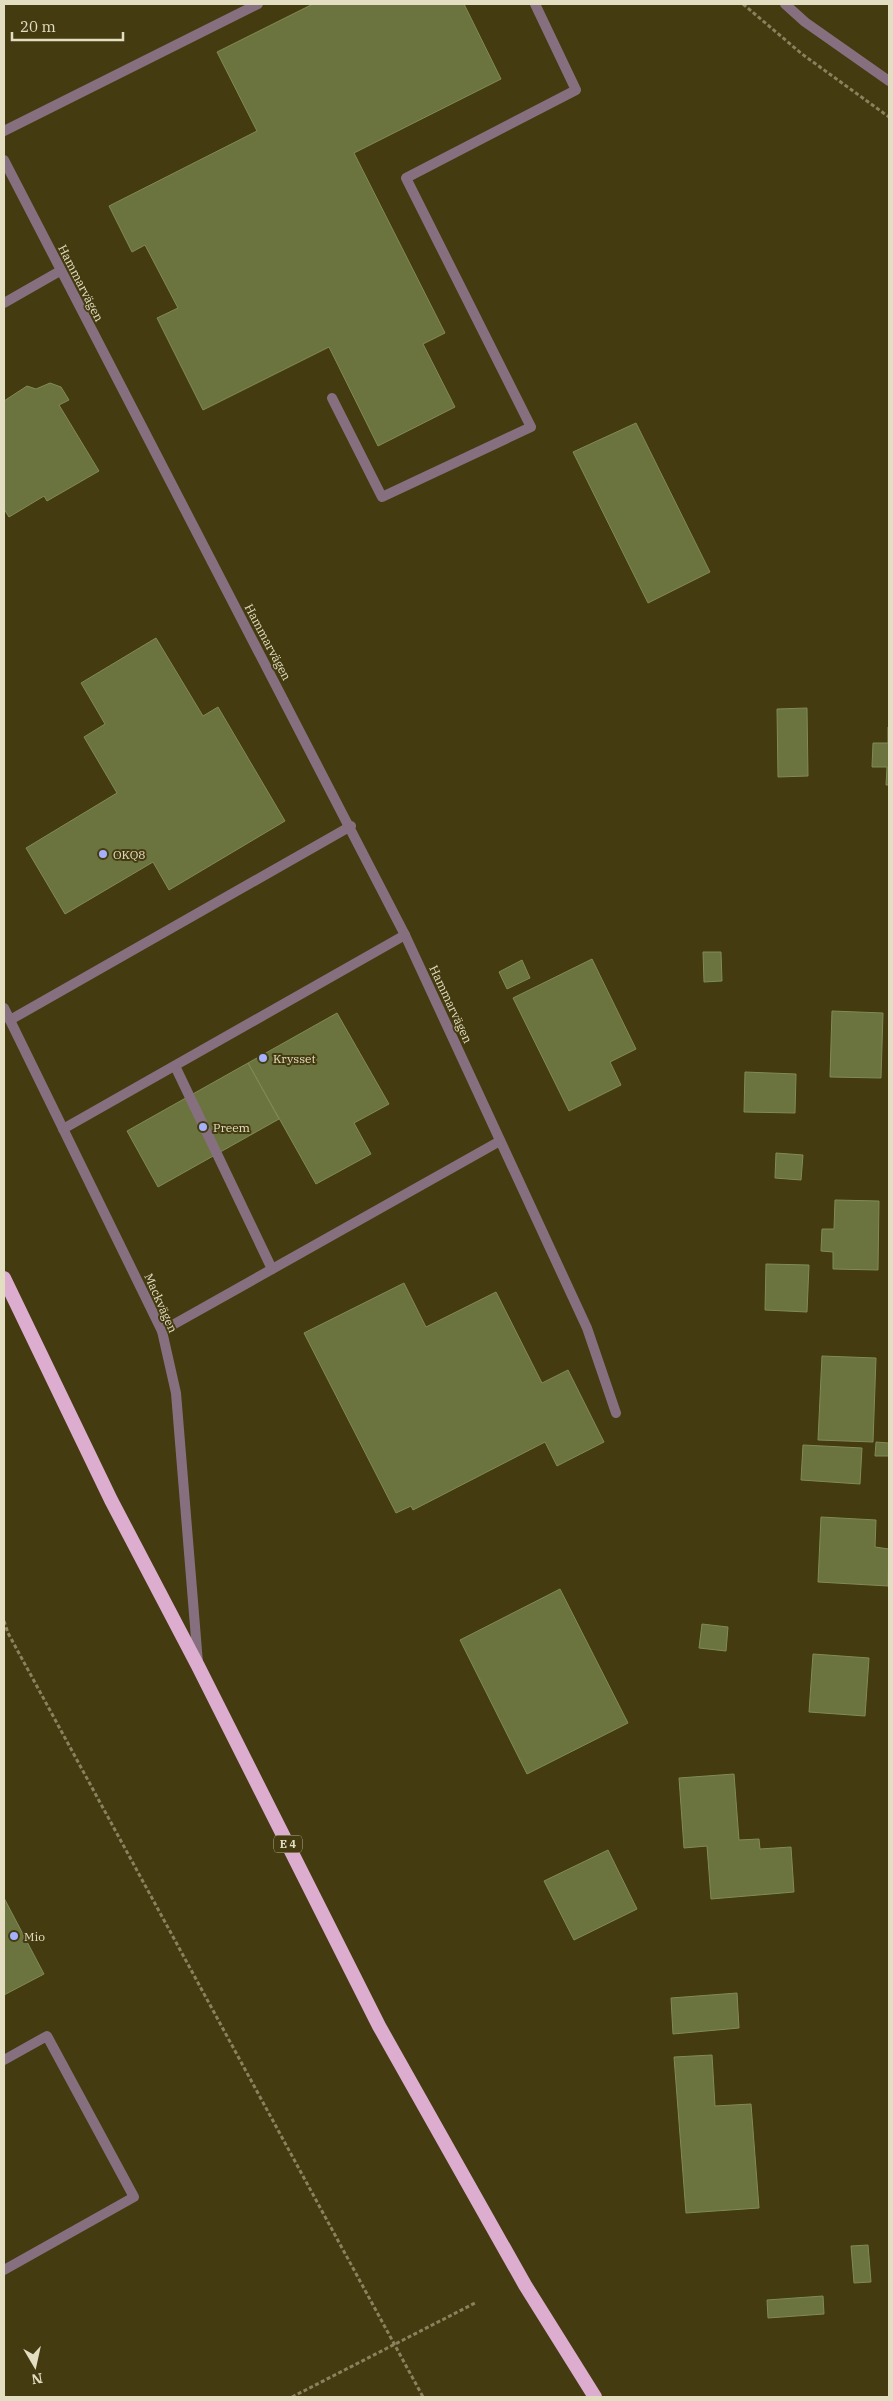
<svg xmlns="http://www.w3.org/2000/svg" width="893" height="2401" font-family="'IBM Plex Serif',serif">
<rect width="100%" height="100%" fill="#443b10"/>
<g fill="#6b743e" stroke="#818b55">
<path d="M313,4H464L501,79L354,153L445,333L423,344L455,407L378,446L329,347L203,410L157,318L178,308L145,245L132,252L109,206L257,131L217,52Z"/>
<path d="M50,383L61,387L69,400L59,405L99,471L47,501L44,496L9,517L4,509V401L27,386L36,389Z"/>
<path d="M636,423L710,572L648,603L573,452Z"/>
<path d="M156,638L203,716L218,707L285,821L169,890L153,862L65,914L26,848L117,793L84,737L105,724L81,683Z"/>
<path d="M807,708L808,776L778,777L777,709Z"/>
<path d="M888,727H889V785H886L887,767H872L873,743H888Z"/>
<path d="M703,952H721L722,981L704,982Z"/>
<path d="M592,959L636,1049L610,1062L621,1085L569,1111L513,998Z"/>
<path d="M522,960L530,978L507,989L499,972Z"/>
<path d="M832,1011L883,1013L881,1078L830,1077Z"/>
<path d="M337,1013L389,1104L354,1123L371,1154L316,1184L248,1063Z"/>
<path d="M248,1063L279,1119L158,1187L127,1131Z"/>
<path d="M745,1072L796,1074L795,1113L744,1112Z"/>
<path d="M776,1153L803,1155L801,1180L775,1178Z"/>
<path d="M835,1200L879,1201L878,1270L833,1269V1252L821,1251L822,1229H834Z"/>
<path d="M766,1264L809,1265L807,1312L765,1310Z"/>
<path d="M404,1283L426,1327L496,1292L542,1383L568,1370L604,1442L557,1466L545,1442L413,1510L411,1506L396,1513L304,1333Z"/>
<path d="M822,1356L876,1358L873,1442L818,1440Z"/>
<path d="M876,1442L889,1443V1456H875Z"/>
<path d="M803,1445L862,1448L860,1484L801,1480Z"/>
<path d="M821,1517L876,1520L875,1547L889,1549L888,1586L818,1582Z"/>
<path d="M560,1589L628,1723L527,1774L460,1640Z"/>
<path d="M702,1624L728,1627L726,1651L699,1648Z"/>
<path d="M813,1654L869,1658L865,1716L809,1712Z"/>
<path d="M734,1774L739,1840L759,1839L760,1849L791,1847L794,1892L711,1899L707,1846L684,1848L679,1778Z"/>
<path d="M608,1850L637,1909L574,1940L544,1881Z"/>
<path d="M4,1898L44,1974L4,1995Z"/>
<path d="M737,1993L739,2028L673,2034L671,1998Z"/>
<path d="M712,2055L715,2106L751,2104L759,2208L686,2213L674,2057Z"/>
<path d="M868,2245L871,2282L854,2283L851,2246Z"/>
<path d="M823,2296L824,2314L768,2318L767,2300Z"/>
</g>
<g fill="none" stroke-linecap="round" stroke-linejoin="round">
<g stroke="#89825d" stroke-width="3" stroke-dasharray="4 2.5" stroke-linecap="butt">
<path d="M743,4L802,54L889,117"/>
<path d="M4,1621L8,1633L423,2397"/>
<path d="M292,2397L477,2302"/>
</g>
<g stroke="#86707f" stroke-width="10">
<path d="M4,131L258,4"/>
<path d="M332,398L382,497L531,427L406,178L576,90L535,4"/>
<path d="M10,1020L351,826"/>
<path d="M175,1066L272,1269"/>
<path d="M63,1129L405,935"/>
<path d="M162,1331L500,1141"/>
<path d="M4,2060L47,2036L134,2197L4,2270"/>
</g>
<g stroke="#86707f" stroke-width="10">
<path d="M4,160L405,935L587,1328L616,1413"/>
<path d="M4,303L60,271"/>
<path d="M4,1008L162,1331L176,1393L198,1663"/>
</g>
<path stroke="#86707f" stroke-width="10" d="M785,4L805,22L889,81"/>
<path stroke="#ddadcf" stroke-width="14" d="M4,1278L111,1500L198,1666L379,2026L525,2285L595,2397"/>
</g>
<g fill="#a6b1fc" stroke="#443b10" stroke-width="2">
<circle cx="103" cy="854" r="5"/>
<circle cx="263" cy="1058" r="5"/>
<circle cx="203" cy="1127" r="5"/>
<circle cx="14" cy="1936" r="5"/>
</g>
<g text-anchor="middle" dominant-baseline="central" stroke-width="4" stroke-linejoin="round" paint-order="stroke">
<rect fill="#443b10" stroke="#b3ac8c" stroke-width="1" x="274" y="1835.5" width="28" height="17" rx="4"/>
<g font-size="11" font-weight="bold" fill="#e3ddc1">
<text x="288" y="1844">E 4</text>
</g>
<g font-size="12" fill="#e3ddc1" stroke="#443b10">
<text transform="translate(81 283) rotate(63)">Hammarvägen</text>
<text transform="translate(268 642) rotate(62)">Hammarvägen</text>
<text transform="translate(451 1004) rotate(65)">Hammarvägen</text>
<text transform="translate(161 1303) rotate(66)">Mackvägen</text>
</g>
<g font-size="12" fill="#e3ddc1" stroke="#443b10" text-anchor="start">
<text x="113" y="854">OKQ8</text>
<text x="273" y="1058">Krysset</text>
<text x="213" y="1127">Preem</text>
<text x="24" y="1936">Mio</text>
</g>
</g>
<rect width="893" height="2401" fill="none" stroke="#e3ddc1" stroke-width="10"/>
<g transform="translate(35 2366) rotate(171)" stroke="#443b10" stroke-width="4" paint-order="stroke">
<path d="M0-4L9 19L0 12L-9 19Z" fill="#e3ddc1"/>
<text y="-8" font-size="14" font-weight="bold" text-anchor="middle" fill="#e3ddc1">N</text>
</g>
<path d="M12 32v8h111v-8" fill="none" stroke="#e3ddc1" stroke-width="2.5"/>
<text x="20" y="32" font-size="15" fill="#e3ddc1" stroke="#443b10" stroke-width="4" paint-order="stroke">20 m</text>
</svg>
